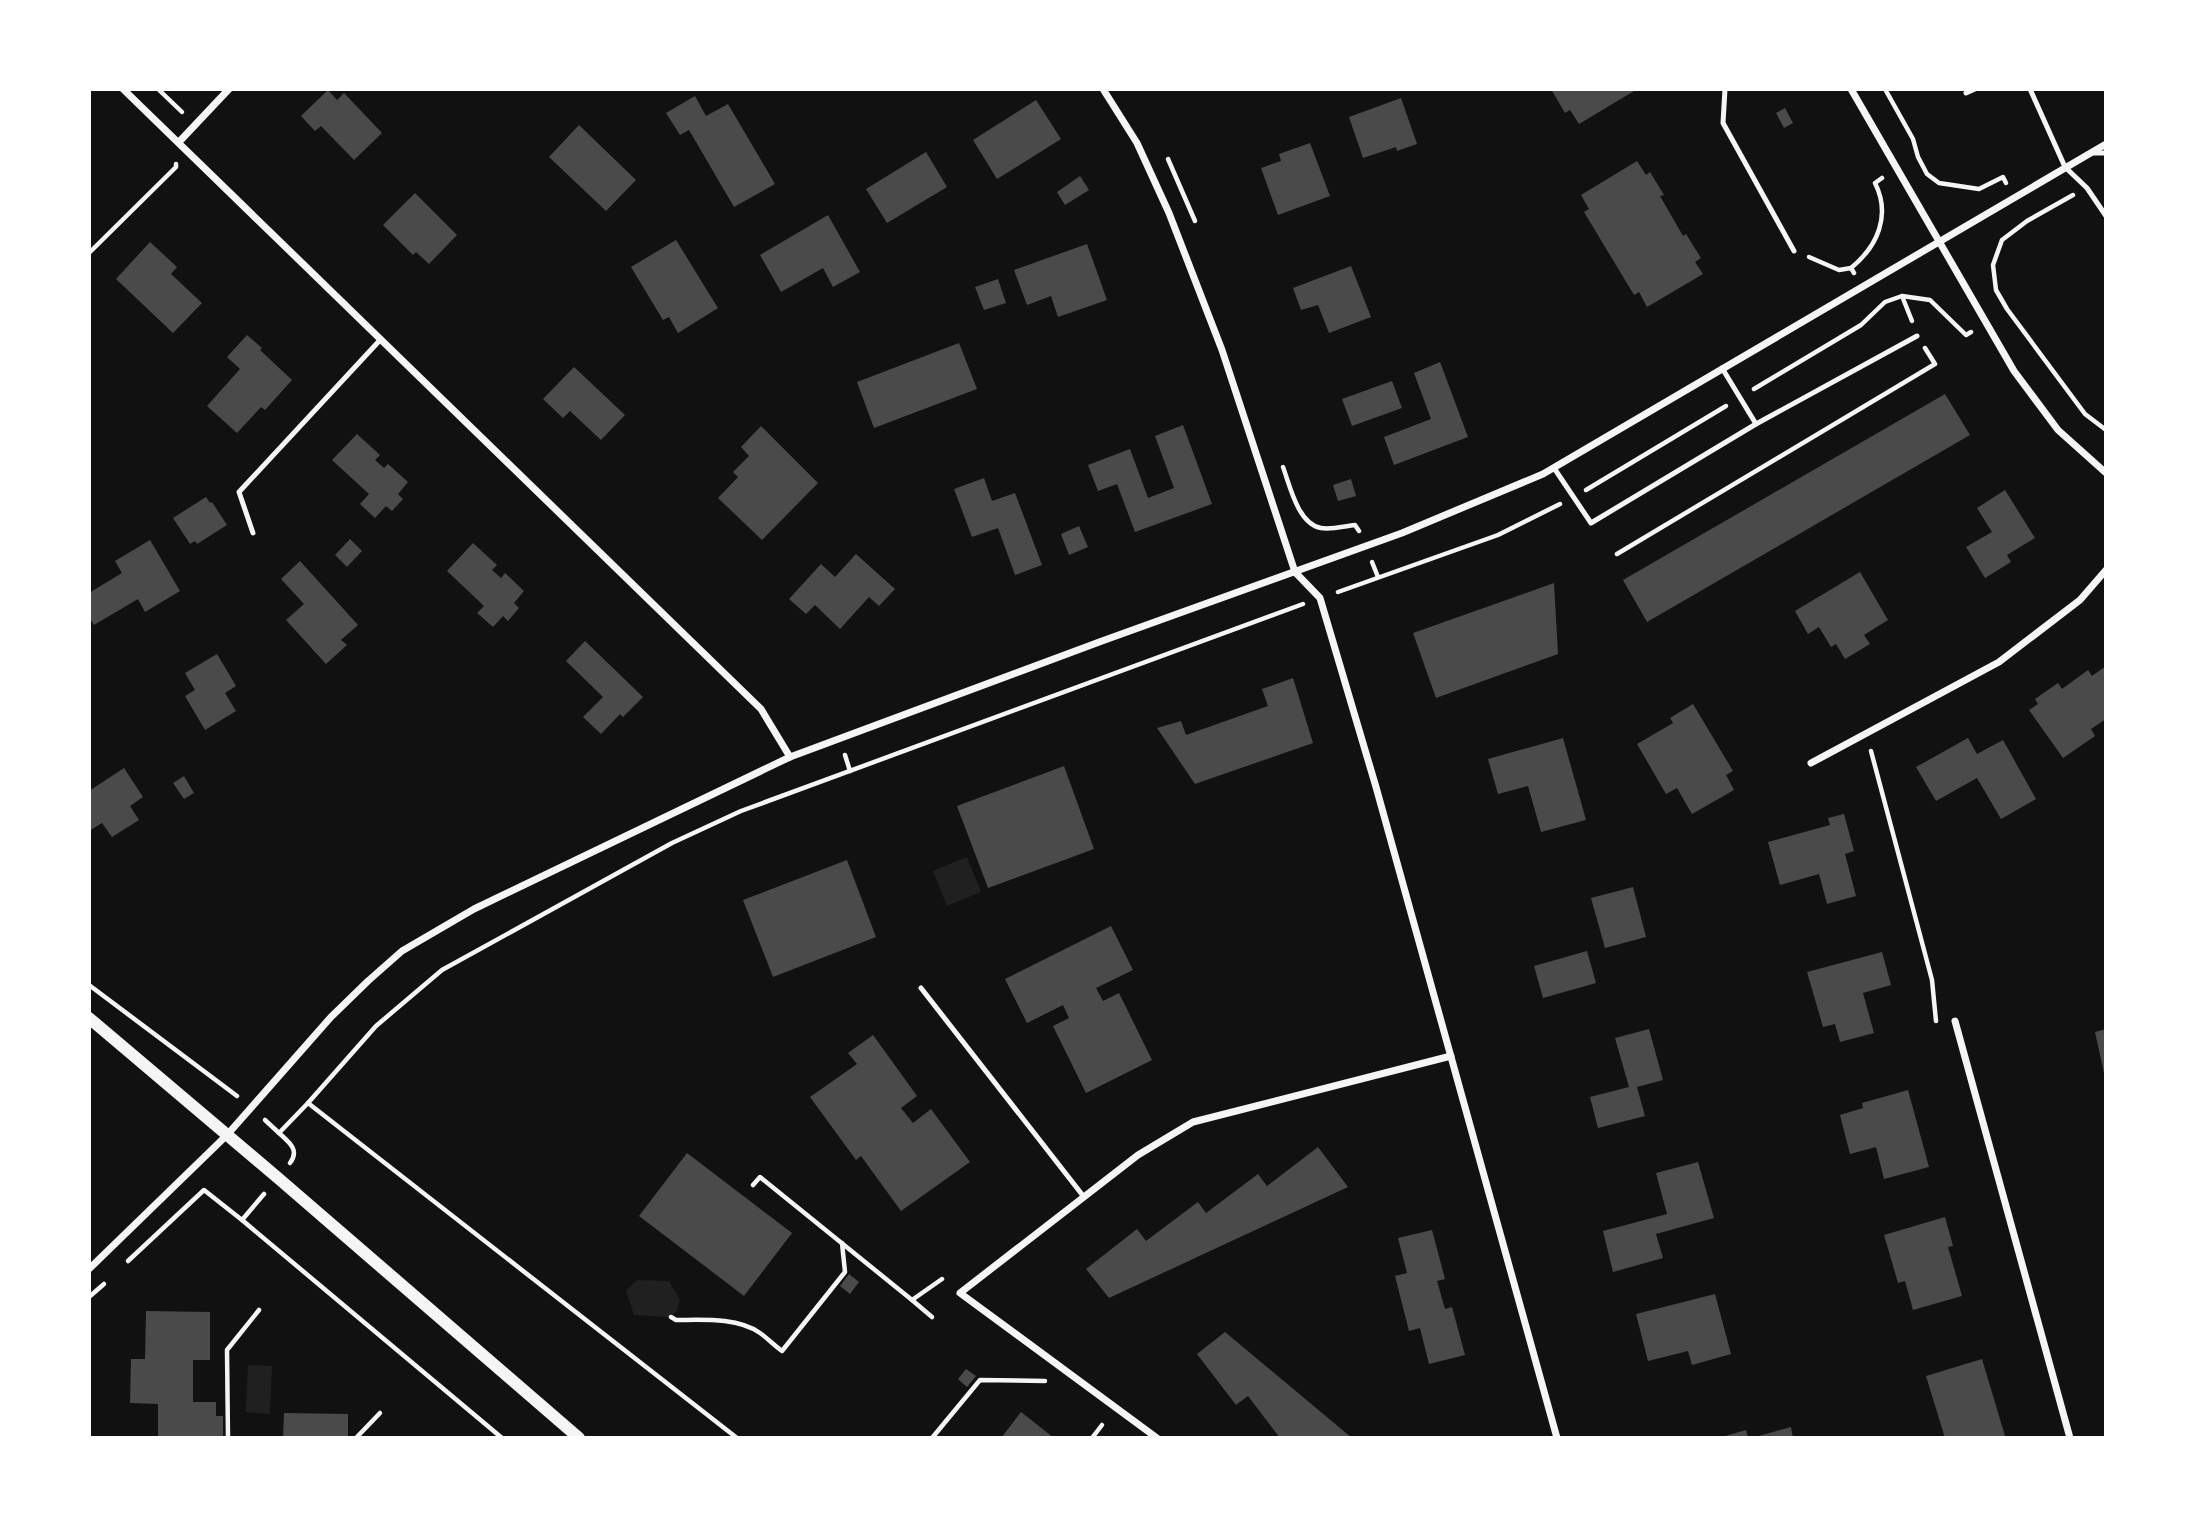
<svg xmlns="http://www.w3.org/2000/svg" width="2195" height="1527" font-family="'Times New Roman',serif">
<rect width="100%" height="100%" fill="#111"/>
<g fill="#202020">
<path d="M967,857L981,892L947,906L933,871Z"/>
<path d="M637,1280L669,1281L680,1300L676,1312L669,1317L634,1315L626,1291Z"/>
<path d="M248,1365L272,1366L270,1414L246,1412Z"/>
</g>
<g fill="#4a4a4a">
<path d="M1551,89H1633L1634,91L1579,124L1570,110L1565,113Z"/>
<path d="M328,90L337,100L344,93L382,133L354,160L321,126L315,131L301,116Z"/>
<path d="M695,96L706,116L728,104L775,184L734,207L689,130L680,135L666,113Z"/>
<path d="M1401,98L1417,144L1397,151L1396,147L1363,158L1349,117Z"/>
<path d="M1036,100L1061,139L997,179L973,140Z"/>
<path d="M1785,108L1793,123L1784,128L1776,113Z"/>
<path d="M579,125L636,180L606,211L549,157Z"/>
<path d="M1310,143L1330,196L1278,215L1261,168L1281,161L1279,154Z"/>
<path d="M926,152L947,187L887,223L866,189Z"/>
<path d="M1637,161L1646,175L1650,172L1664,195L1660,196L1683,236L1686,234L1701,258L1695,262L1703,274L1647,307L1639,292L1634,295L1584,212L1589,209L1581,195Z"/>
<path d="M1080,176L1089,190L1065,205L1057,192Z"/>
<path d="M415,193L457,235L429,264L416,252L413,255L383,225Z"/>
<path d="M828,215L860,272L833,287L823,268L781,292L760,255Z"/>
<path d="M676,240L718,308L678,333L669,317L663,320L631,267Z"/>
<path d="M150,242L177,267L171,274L202,303L173,333L116,279Z"/>
<path d="M1087,244L1107,300L1058,317L1051,296L1027,305L1014,270Z"/>
<path d="M1351,266L1371,317L1329,333L1318,305L1301,310L1293,288Z"/>
<path d="M998,279L1006,303L984,310L975,287Z"/>
<path d="M247,335L262,348L260,350L292,380L265,410L261,407L237,433L207,406L240,369L227,357Z"/>
<path d="M959,343L977,389L874,428L857,382Z"/>
<path d="M1440,362L1468,437L1394,465L1384,437L1431,419L1414,373Z"/>
<path d="M574,367L625,415L601,440L570,411L563,418L543,399Z"/>
<path d="M1392,381L1402,408L1352,426L1342,399Z"/>
<path d="M1945,394L1970,435L1647,622L1623,580Z"/>
<path d="M1183,425L1212,504L1135,532L1117,484L1098,491L1088,465L1130,449L1148,498L1174,488L1155,436Z"/>
<path d="M761,426L818,483L762,540L718,498L738,477L733,472L749,456L741,447Z"/>
<path d="M357,434L380,455L375,460L384,468L388,464L408,482L398,494L403,499L392,511L386,506L375,518L360,504L369,494L332,460Z"/>
<path d="M984,478L992,501L1015,493L1042,565L1015,575L998,528L972,537L954,489Z"/>
<path d="M1351,479L1356,496L1338,501L1333,485Z"/>
<path d="M2005,490L2035,538L2007,555L2011,562L1985,578L1966,547L1992,532L1977,508Z"/>
<path d="M206,497L210,503L212,502L227,525L197,544L195,541L190,544L173,518Z"/>
<path d="M1079,526L1088,547L1069,555L1061,534Z"/>
<path d="M350,539L362,551L347,567L335,555Z"/>
<path d="M150,540L180,591L145,612L138,599L94,625L89,617V593L122,573L115,561Z"/>
<path d="M473,543L497,565L492,570L501,578L505,573L524,591L514,603L519,608L508,621L503,616L493,627L477,613L484,606L447,571Z"/>
<path d="M856,554L895,589L879,606L869,597L840,629L815,605L806,614L789,599L821,564L835,577Z"/>
<path d="M300,561L358,625L341,640L347,645L326,664L286,620L304,604L281,579Z"/>
<path d="M1860,572L1888,620L1864,635L1870,644L1845,659L1836,644L1831,647L1819,627L1808,634L1795,611Z"/>
<path d="M1554,583L1558,654L1436,698L1413,633Z"/>
<path d="M585,641L643,697L623,717L620,714L601,734L583,717L603,697L566,661Z"/>
<path d="M217,654L236,686L225,693L236,711L205,730L185,696L195,690L185,673Z"/>
<path d="M2106,666V719L2091,729L2095,736L2063,758L2029,710L2038,704L2035,699L2058,683L2062,689L2088,670L2092,676Z"/>
<path d="M1293,678L1313,743L1195,784L1157,728L1181,721L1186,735L1268,706L1262,689Z"/>
<path d="M1693,704L1733,771L1726,775L1734,790L1692,814L1677,788L1666,794L1637,744L1673,723L1670,718Z"/>
<path d="M1563,738L1586,820L1541,832L1528,786L1498,794L1488,759Z"/>
<path d="M1968,738L1977,754L2003,740L2036,799L2001,819L1977,778L1936,801L1916,767Z"/>
<path d="M1064,766L1094,849L988,888L957,806Z"/>
<path d="M124,768L143,797L130,806L139,820L112,837L102,823L89,831V791Z"/>
<path d="M184,776L194,793L184,799L173,783Z"/>
<path d="M1844,814L1854,851L1845,854L1856,896L1827,904L1819,874L1780,885L1768,842L1830,825L1828,818Z"/>
<path d="M847,860L876,937L773,977L743,900Z"/>
<path d="M1633,887L1646,937L1605,948L1591,898Z"/>
<path d="M1111,926L1133,970L1096,988L1103,1001L1119,993L1152,1060L1086,1093L1053,1026L1069,1018L1063,1005L1027,1023L1005,979Z"/>
<path d="M1587,951L1596,983L1543,998L1534,966Z"/>
<path d="M1882,952L1891,985L1863,993L1874,1033L1840,1042L1835,1024L1823,1027L1807,972Z"/>
<path d="M1649,1029L1663,1080L1637,1087L1645,1116L1598,1128L1590,1097L1629,1087L1615,1038Z"/>
<path d="M2106,1029V1078H2105L2095,1032Z"/>
<path d="M873,1035L917,1096L901,1108L913,1123L931,1109L970,1162L901,1211L861,1156L856,1160L810,1097L857,1064L848,1053Z"/>
<path d="M1908,1090L1929,1167L1884,1179L1876,1147L1850,1154L1840,1115L1863,1108L1862,1103Z"/>
<path d="M1318,1147L1348,1187L1109,1298L1086,1269L1137,1229L1146,1241L1198,1202L1206,1213L1258,1174L1267,1186Z"/>
<path d="M687,1153L792,1233L744,1296L639,1216Z"/>
<path d="M1698,1162L1714,1218L1656,1234L1663,1258L1613,1272L1603,1231L1667,1214L1656,1173Z"/>
<path d="M1945,1217L1953,1246L1948,1247L1962,1296L1913,1310L1905,1281L1898,1283L1884,1235Z"/>
<path d="M1432,1230L1445,1279L1437,1281L1445,1309L1452,1307L1465,1355L1429,1364L1420,1328L1409,1331L1395,1276L1407,1273L1398,1238Z"/>
<path d="M849,1274L859,1282L850,1294L840,1286Z"/>
<path d="M1715,1294L1731,1354L1692,1365L1688,1351L1648,1361L1636,1314Z"/>
<path d="M146,1311L210,1312V1360H193V1402H216V1416H223V1438H158V1404L130,1403L131,1359H145Z"/>
<path d="M1225,1332L1352,1438H1280L1248,1396L1236,1405L1197,1354Z"/>
<path d="M1982,1359L2005,1436L1945,1438L1926,1376Z"/>
<path d="M966,1369L976,1376L967,1387L958,1379Z"/>
<path d="M1021,1412L1054,1438H1001Z"/>
<path d="M284,1413L348,1414V1438H283Z"/>
<path d="M1791,1427L1793,1438H1755V1437Z"/>
<path d="M1746,1430L1748,1438H1722V1437Z"/>
</g>
<g fill="none" stroke-linecap="round" stroke-linejoin="round">
<g stroke="#f5f5f5" stroke-width="4.5">
<path d="M158,89L182,112"/>
<path d="M1885,89L1913,139L1918,157L1927,174L1939,183L1979,189L2003,177L2006,183"/>
<path d="M1168,159L1195,221"/>
<path d="M2073,195L2027,221L2002,240L1993,265L1996,290L2007,309L2085,414L2106,430"/>
<path d="M89,253L176,167V164"/>
<path d="M1809,257L1839,270L1851,268"/>
<path d="M1854,273L1851,268C1878,246 1891,215 1875,183L1882,178"/>
<path d="M1902,296L1912,321"/>
<path d="M1754,389L1861,325L1885,302L1902,296L1930,300L1966,335L1971,332"/>
<path d="M1283,467C1290,486 1298,524 1321,528C1331,530 1345,526 1355,525L1359,531"/>
<path d="M1586,490L1726,406"/>
<path d="M1617,554L1935,364L1925,348"/>
<path d="M1372,562L1378,577"/>
<path d="M1338,592L1498,535L1560,504"/>
<path d="M1871,751L1932,980L1936,1021"/>
<path d="M845,755L850,771"/>
<path d="M89,985L237,1096"/>
<path d="M308,1103L737,1438"/>
<path d="M265,1120L279,1133"/>
<path d="M290,1163C300,1150 289,1142 279,1133L308,1103L376,1026L442,970L672,843L741,811L1303,604"/>
<path d="M753,1185L760,1177L912,1300L942,1279"/>
<path d="M264,1194L242,1220L502,1438"/>
<path d="M128,1261L204,1190L242,1220"/>
<path d="M89,1297L104,1284"/>
<path d="M912,1300L932,1317"/>
<path d="M671,1317L676,1320C701,1320 737,1317 760,1333C767,1338 774,1345 782,1351L845,1272L842,1243"/>
<path d="M228,1438L227,1350L259,1310"/>
<path d="M356,1438L380,1413"/>
<path d="M932,1438L980,1380L1045,1381"/>
<path d="M1092,1438L1102,1425"/>
</g>
<g stroke="#f5f5f5" stroke-width="5">
<path d="M1725,89L1723,123L1794,251"/>
<path d="M2030,89L2065,167L2087,188L2106,216"/>
<path d="M1966,93L1975,89"/>
<path d="M2094,153H2106"/>
<path d="M1722,368L1756,424L1917,336"/>
<path d="M1554,468L1591,523L1756,424"/>
<path d="M253,533L239,492L381,339"/>
<path d="M921,988L1084,1197"/>
</g>
<g stroke="#f5f5f5" stroke-width="7">
<path d="M123,89L761,709L790,757"/>
<path d="M1103,89L1137,143L1169,213L1222,350L1295,572L1320,598L1376,787L1557,1438"/>
<path d="M1851,89L2014,371L2058,430L2106,473"/>
<path d="M179,142L229,89"/>
<path d="M1811,763L1999,662L2080,600L2106,570"/>
<path d="M1955,1021L2070,1438"/>
<path d="M89,1269L227,1135L331,1017L368,981L402,951L474,909L790,757L1102,641L1402,533L1543,474L2106,144"/>
<path d="M1157,1438L960,1293L1138,1155L1193,1122L1451,1056"/>
</g>
<path stroke="#f5f5f5" stroke-width="12" d="M89,1018L278,1178L579,1438"/>
</g>
<rect width="2195" height="1527" fill="none" stroke="#ffffff" stroke-width="182"/>
</svg>
